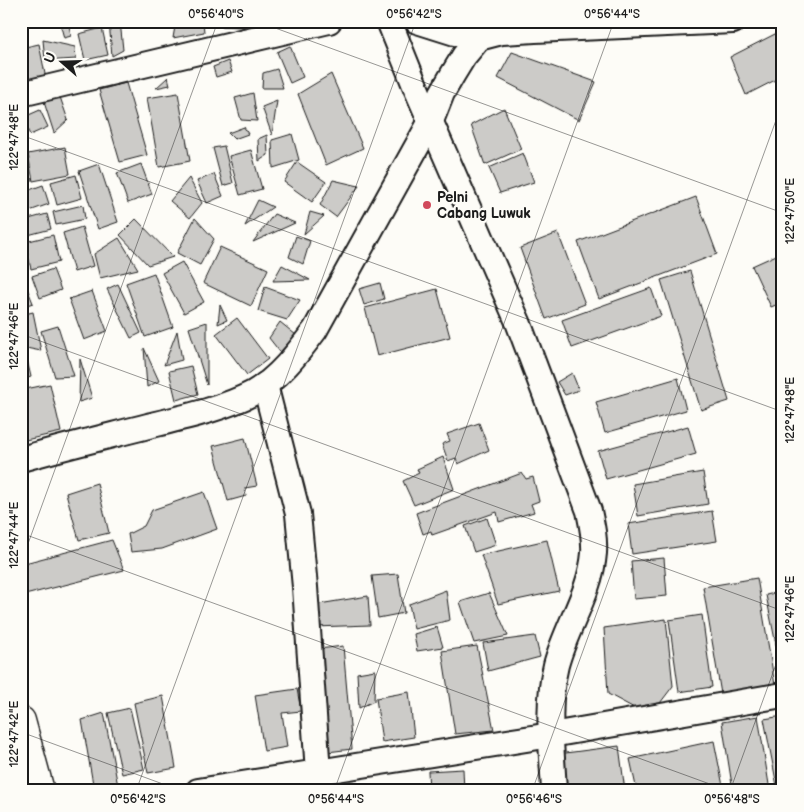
<svg xmlns="http://www.w3.org/2000/svg" width="804" height="812" font-family="'Balsamiq Sans',sans-serif">
<rect width="100%" height="100%" fill="#fdfcf7"/>
<filter id="ink" filterUnits="userSpaceOnUse"><feTurbulence type="fractalNoise" baseFrequency=".02" numOctaves="2"/><feDisplacementMap in="SourceGraphic" scale="10" xChannelSelector="R" yChannelSelector="G"/><feConvolveMatrix kernelMatrix="1 2 1 2 8 2 1 2 1" color-interpolation-filters="sRGB"/></filter>
<g filter="url(#ink)">
<g fill="#cccbc8" stroke="#1c1c1c">
<path d="M109,21H120L123,50L112,56Z"/>
<path d="M176,21H203L204,32L173,38Z"/>
<path d="M214,21H243L244,27L213,26Z"/>
<path d="M258,21H292L259,29Z"/>
<path d="M69,25L71,36L64,38L61,27Z"/>
<path d="M102,28L108,55L85,60L79,34Z"/>
<path d="M777,33L783,46V76L746,95L730,57Z"/>
<path d="M43,40L75,47L76,59L45,61Z"/>
<path d="M39,44L46,79L21,85V48Z"/>
<path d="M290,46L303,77L290,83L277,52Z"/>
<path d="M512,52L596,82L579,120L498,78Z"/>
<path d="M228,61L232,72L216,77L213,67Z"/>
<path d="M277,69L283,88H262L263,73Z"/>
<path d="M331,74L363,148L326,165L298,94Z"/>
<path d="M168,77L170,85L156,88Z"/>
<path d="M126,83L147,155L120,162L99,90Z"/>
<path d="M178,93L190,161L159,167L147,98Z"/>
<path d="M253,93L257,121L241,120L235,98Z"/>
<path d="M60,97L68,120L54,133L44,102Z"/>
<path d="M277,101L272,135L262,107Z"/>
<path d="M504,108L521,149L485,165L471,125Z"/>
<path d="M40,110L48,127L30,135L22,118Z"/>
<path d="M244,127L248,134L234,139L228,133Z"/>
<path d="M292,134L299,160L273,168L272,140Z"/>
<path d="M267,135L268,155L259,161L258,139Z"/>
<path d="M224,146L233,183L223,186L213,148Z"/>
<path d="M65,147L70,174L33,181L28,154Z"/>
<path d="M251,150L262,189L240,195L229,156Z"/>
<path d="M523,153L534,182L500,193L489,168Z"/>
<path d="M297,162L326,182L312,202L284,182Z"/>
<path d="M99,164L118,222L98,229L79,171Z"/>
<path d="M141,164L152,194L128,203L117,173Z"/>
<path d="M214,174L223,196L207,203L197,181Z"/>
<path d="M76,175L82,198L57,205L51,182Z"/>
<path d="M189,178L202,203L190,218L170,201Z"/>
<path d="M333,180L359,186L336,217L320,205Z"/>
<path d="M43,185L49,204L21,214V193Z"/>
<path d="M696,197L717,254L599,299L578,242Z"/>
<path d="M258,200L273,207L245,226Z"/>
<path d="M83,205L85,219L56,225L53,212Z"/>
<path d="M310,212L324,216L304,234Z"/>
<path d="M47,214L51,229L24,236L21,221Z"/>
<path d="M274,214L295,223L253,242Z"/>
<path d="M195,218L214,239L200,265L177,253Z"/>
<path d="M136,219L173,257L148,265L120,235Z"/>
<path d="M82,227L93,266L74,272L63,233Z"/>
<path d="M558,233L585,304L546,319L520,248Z"/>
<path d="M53,235L59,262L31,269L25,242Z"/>
<path d="M296,236L310,241L303,264L289,257Z"/>
<path d="M119,238L138,269L100,278L94,254Z"/>
<path d="M220,247L268,269L251,306L203,283Z"/>
<path d="M783,252V302L771,307L752,266Z"/>
<path d="M182,262L204,302L184,313L162,273Z"/>
<path d="M282,265L310,280L273,281Z"/>
<path d="M53,269L61,290L40,298L32,276Z"/>
<path d="M690,271L729,401L701,410L661,280Z"/>
<path d="M21,273L33,303L21,307Z"/>
<path d="M154,273L173,327L145,337L126,283Z"/>
<path d="M380,283L384,299L364,305L359,289Z"/>
<path d="M118,284L141,333L131,338L107,289Z"/>
<path d="M265,287L300,300L287,320L258,311Z"/>
<path d="M651,288L661,316L572,348L562,320Z"/>
<path d="M437,289L450,337L377,356L365,308Z"/>
<path d="M92,291L107,331L84,340L69,299Z"/>
<path d="M220,305L227,320L218,324Z"/>
<path d="M33,312L41,351L21,347V315Z"/>
<path d="M237,318L268,359L247,375L216,334Z"/>
<path d="M207,322V385L189,328Z"/>
<path d="M280,322L296,335L280,352L269,338Z"/>
<path d="M58,326L74,376L55,377L41,331Z"/>
<path d="M177,331L182,360L164,365Z"/>
<path d="M144,348L159,381L147,387Z"/>
<path d="M25,351L31,377L21,380V352Z"/>
<path d="M80,359L92,398L79,402Z"/>
<path d="M191,366L198,394L176,400L169,371Z"/>
<path d="M572,373L579,390L565,395L557,382Z"/>
<path d="M678,378L686,410L605,433L596,402Z"/>
<path d="M50,384L61,432L21,441V390Z"/>
<path d="M479,423L489,450L458,464L456,458L448,461L442,444L450,441L447,434Z"/>
<path d="M688,426L696,454L606,479L598,451Z"/>
<path d="M245,438L257,486L245,488L246,496L228,501L213,446Z"/>
<path d="M443,457L454,489L414,505L403,481L419,473L417,469Z"/>
<path d="M703,472L708,504L638,516L633,484Z"/>
<path d="M522,473L526,479L533,477L539,501L531,504L534,512L499,522L497,512L432,535L431,531L423,534L416,513Z"/>
<path d="M97,483L109,533L79,540L66,493Z"/>
<path d="M204,492L217,529L162,549L131,552L128,534L144,526L152,510Z"/>
<path d="M712,511L717,541L632,554L628,524Z"/>
<path d="M487,518L496,545L474,552L465,526Z"/>
<path d="M112,540L124,570L21,596V564Z"/>
<path d="M547,540L559,591L498,604L481,555Z"/>
<path d="M664,558L667,596L634,599L631,561Z"/>
<path d="M398,574L404,613L378,618L372,576Z"/>
<path d="M757,578L775,685L721,694L703,587Z"/>
<path d="M446,590L450,620L414,629L409,604Z"/>
<path d="M783,591V680L766,595Z"/>
<path d="M489,593L508,636L474,643L460,602Z"/>
<path d="M368,596L370,625L315,627L313,605Z"/>
<path d="M702,615L712,687L679,692L669,620Z"/>
<path d="M666,619L673,686L657,707L638,710L608,694L604,628Z"/>
<path d="M437,627L443,647L417,651L414,634Z"/>
<path d="M535,636L540,657L488,671L483,643Z"/>
<path d="M343,646L352,749L319,753L311,650Z"/>
<path d="M477,646L494,730L455,734L442,651Z"/>
<path d="M375,670L374,701L359,708L357,673Z"/>
<path d="M297,689L301,711L282,713L287,747L264,751L255,695Z"/>
<path d="M409,692L414,737L382,742L376,698Z"/>
<path d="M163,696L176,768L148,773L134,703Z"/>
<path d="M130,708L144,769L122,774L108,713Z"/>
<path d="M104,713L118,786L94,790L82,720Z"/>
<path d="M758,716L770,791H733L722,722Z"/>
<path d="M783,716V791H778L764,719Z"/>
<path d="M714,741L724,791H637L630,759Z"/>
<path d="M619,746L625,791H562L558,754Z"/>
<path d="M463,769L464,791H429L428,771Z"/>
</g>
<g fill="none" stroke-linecap="round" stroke-linejoin="round">
<defs>
<g id="street">
<path d="M389,21L416,88L518,322L589,511C592,525 595,538 594,553C591,592 566,627 556,665C546,705 552,749 554,791"/>
<path d="M417,21L455,33L479,38"/>
<path d="M21,94L329,21"/>
<path d="M265,385L298,514L305,587L318,772"/>
<path d="M21,459C63,447 105,437 148,426C181,418 223,409 253,393C278,379 298,353 315,330L431,121L442,93L453,74L464,56L479,38L502,32L535,30L733,21"/>
<path d="M198,791L551,735L783,695"/>
</g>
<path id="highway" d="M21,721L40,791"/>
</defs>
<use href="#street" stroke="#1c1c1c" stroke-width="28"/>
<use href="#highway" stroke="#1c1c1c" stroke-width="31"/>
<use href="#street" stroke="#fdfcf7" stroke-width="24"/>
<use href="#highway" stroke="#fdfcf7" stroke-width="28"/>
</g>
</g>
<path fill="none" stroke="#1c1c1c" stroke-width="1" stroke-opacity="0.45" d="M256,21L783,213M21,135L783,412M21,334L783,611M21,533L729,791M21,563L218,21M21,732L182,791M136,791L416,21M334,791L614,21M532,791L783,101M730,791L783,645"/>
<circle fill="#d1495b" stroke="#fdfcf7" stroke-width="2" cx="427" cy="205" r="5"/>
<g text-anchor="middle" dominant-baseline="central" stroke-width="4.5" stroke-linejoin="round" paint-order="stroke">
<g font-size="14" font-weight="bold" fill="#1c1c1c" stroke="#fdfcf7" text-anchor="start">
<text x="437" y="197">Pelni<tspan x="437" dy="16">Cabang Luwuk</tspan></text>
</g>
</g>
<rect width="804" height="812" fill="none" stroke="#fdfcf7" stroke-width="55"/>
<g transform="translate(62 62) rotate(290)" stroke="#fdfcf7" stroke-width="4" paint-order="stroke">
<path d="M0-4L9 19L0 12L-9 19Z" fill="#1c1c1c"/>
<text y="-8" font-size="14" font-weight="bold" text-anchor="middle" fill="#1c1c1c">U</text>
</g>
<rect x="28" y="28" width="748" height="756" fill="none" stroke="#1c1c1c" stroke-width="2"/>
<g font-size="12" text-anchor="middle" fill="#1c1c1c">
<text x="216" y="18">0°56'40"S</text>
<text x="414" y="18">0°56'42"S</text>
<text x="612" y="18">0°56'44"S</text>
<text transform="translate(14 137) rotate(-90)" y="4">122°47'48"E</text>
<text transform="translate(790 211) rotate(-90)" y="4">122°47'50"E</text>
<text transform="translate(14 336) rotate(-90)" y="4">122°47'46"E</text>
<text transform="translate(790 410) rotate(-90)" y="4">122°47'48"E</text>
<text transform="translate(14 535) rotate(-90)" y="4">122°47'44"E</text>
<text transform="translate(790 609) rotate(-90)" y="4">122°47'46"E</text>
<text transform="translate(14 734) rotate(-90)" y="4">122°47'42"E</text>
<text x="138" y="803">0°56'42"S</text>
<text x="336" y="803">0°56'44"S</text>
<text x="534" y="803">0°56'46"S</text>
<text x="732" y="803">0°56'48"S</text>
</g>
</svg>
